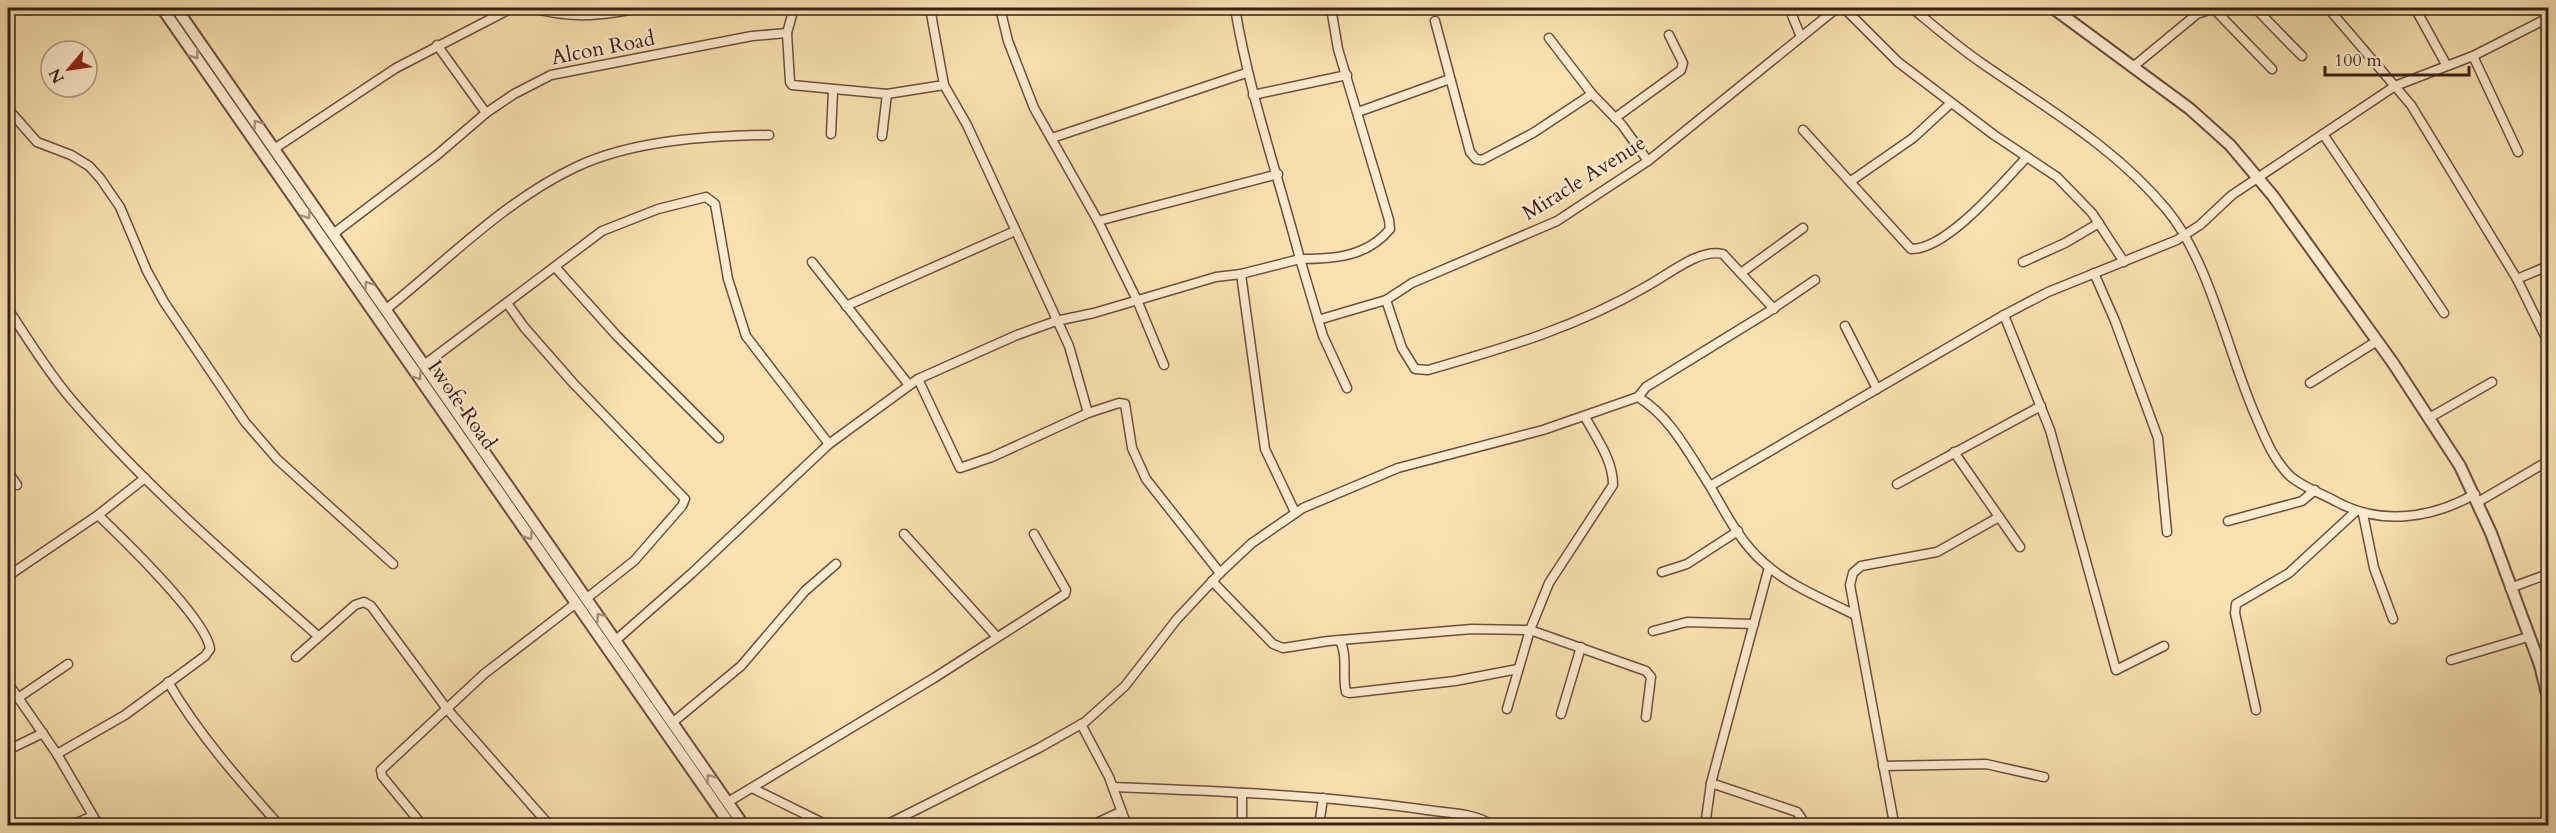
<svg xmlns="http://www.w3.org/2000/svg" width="2556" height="833" font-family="Cardo,serif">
<rect width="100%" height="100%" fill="#fae0b2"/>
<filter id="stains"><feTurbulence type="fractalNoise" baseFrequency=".00333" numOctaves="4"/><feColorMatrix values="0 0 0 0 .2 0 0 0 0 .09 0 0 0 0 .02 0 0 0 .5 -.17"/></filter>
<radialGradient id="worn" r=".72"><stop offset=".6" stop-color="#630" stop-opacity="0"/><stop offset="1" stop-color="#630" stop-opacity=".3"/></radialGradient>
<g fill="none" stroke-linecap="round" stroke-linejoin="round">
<defs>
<g id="minor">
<path d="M18,8L27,10L34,8"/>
<path d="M531,8C574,19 597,16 641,8"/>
<path d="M794,8L787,33L790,82L792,85L887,94L944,85"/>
<path d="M930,8L944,85L967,125L1069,346L1088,413"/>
<path d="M1000,8L1008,41L1034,108L1098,221L1137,300L1164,365"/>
<path d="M1235,8C1249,93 1278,175 1300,259L1241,274L1265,449L1295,512"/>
<path d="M1331,8L1338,49L1389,220L1390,229C1367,257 1334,259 1300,259L1323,336L1347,388"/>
<path d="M1789,8L1801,37"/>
<path d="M1844,8L1898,62L1994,135L2057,177L2092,213L2124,262"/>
<path d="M1912,8C1935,27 1958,47 1983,64C2048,109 2116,148 2167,210C2210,262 2228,354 2256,417C2265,438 2273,459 2290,476C2302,487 2323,494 2337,502C2382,526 2433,518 2475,494"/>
<path d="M2213,8L2272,69"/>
<path d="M2255,8L2302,56"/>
<path d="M2328,8L2411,105L2517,279L2547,340"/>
<path d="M2415,8L2447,66"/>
<path d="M1435,21L1470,152L1476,159L1482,160L1533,133L1592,94"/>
<path d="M1549,38L1592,94L1622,125L1648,161"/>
<path d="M437,45L486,113"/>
<path d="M2473,56L2518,152"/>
<path d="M2134,66L2197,14L2215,8"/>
<path d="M1253,95L1347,75"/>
<path d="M8,109L37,142L71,155L89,166L100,178L120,207L147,271L164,302L245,422L277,459L393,564"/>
<path d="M1358,112L1450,79"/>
<path d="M1615,118L1681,70L1683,63L1669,35"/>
<path d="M1803,130L1911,249C1947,250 2003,182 2027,157"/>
<path d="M831,134L833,91"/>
<path d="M2323,134L2444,313"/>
<path d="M882,136L887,94"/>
<path d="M1052,138L1246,73"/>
<path d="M274,149L396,68L512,8"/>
<path d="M1851,181L1913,138L1951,103"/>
<path d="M1098,221L1278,174"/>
<path d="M333,234L437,155L486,113L514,94L551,75L752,36L787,33"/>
<path d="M812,262L909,385"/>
<path d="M2023,262L2065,243L2099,223"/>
<path d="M556,268L617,336L719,438"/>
<path d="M1741,273L1803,228"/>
<path d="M2094,273L2115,321L2158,438L2167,532"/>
<path d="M2517,279L2548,266"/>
<path d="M1386,300L1402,348L1415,369L1428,370C1508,347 1577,327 1649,285C1669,274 1700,248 1723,254L1774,309"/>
<path d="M507,303L524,327L574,384L685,499L682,506L634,561L587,598"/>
<path d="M846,306L1015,231"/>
<path d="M8,309C28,339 47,371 71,399C145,486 233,561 318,636"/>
<path d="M385,310C447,261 504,201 576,167C633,140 707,136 769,135"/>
<path d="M2004,315L2050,430L2116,670L2164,646"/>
<path d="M1318,320L1386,300L1412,283L1557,221L1648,161L1837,8"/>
<path d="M1845,326L1877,389"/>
<path d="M424,365L602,231L658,209L706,197L715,204L728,279L746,336L829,444"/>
<path d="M918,379L960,468L992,457L1088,413L1119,403L1125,404L1132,448L1146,479L1220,573"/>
<path d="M2310,383L2377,341"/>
<path d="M1638,397L1646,387L1768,312L1815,280"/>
<path d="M2429,418L2492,382"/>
<path d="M1954,452L2020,547"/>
<path d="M8,472L17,485"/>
<path d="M1897,484L2041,406"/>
<path d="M1710,486C1725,512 1740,542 1763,562C1789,586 1824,599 1855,615"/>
<path d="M2478,502L2548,461"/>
<path d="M2363,514L2374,568L2393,619"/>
<path d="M2228,521L2302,501L2315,490"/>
<path d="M904,534L997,637"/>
<path d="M1662,572L1687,564L1738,531"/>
<path d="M8,576L98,515L145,478"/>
<path d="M1212,581L1273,644L1283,648L1328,641L1472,629L1530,630L1646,671L1651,677L1646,717"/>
<path d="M2510,588L2548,574"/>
<path d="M1653,631L1687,622L1754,624"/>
<path d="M616,640L691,574L829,444L918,379L1017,335L1056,321L1094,313L1216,277L1241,274"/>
<path d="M1340,641C1348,655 1342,676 1346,692L1350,693L1455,681L1518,669"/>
<path d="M296,657L355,605L364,602L371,606L447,709L550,826"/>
<path d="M2451,660L2528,637"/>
<path d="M168,682C199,735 239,780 280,826"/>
<path d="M8,683L57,754L99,826"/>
<path d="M18,698L68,664"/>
<path d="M1507,709L1530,630L1549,583L1613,485C1613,460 1597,439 1585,417"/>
<path d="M2256,710L2235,613L2236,604L2289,573L2355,512"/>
<path d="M1561,714L1581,647"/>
<path d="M672,723L741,666L805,591L836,564"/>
<path d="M1081,724L1109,777L1127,826"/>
<path d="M8,750L43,733"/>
<path d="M57,754L125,715L205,656L210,649C207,620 122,538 98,515"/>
<path d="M1883,766L1986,764L2044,777"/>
<path d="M1711,783L1797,812L1802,819L1799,826"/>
<path d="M1113,787C1218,791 1323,795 1427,810C1447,813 1477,813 1493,826"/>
<path d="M752,788L829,826"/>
<path d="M728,802L934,678L1065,594L1066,590L1034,534"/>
<path d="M1894,823L1850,585L1853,573L1861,566L1937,552L1999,517"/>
<path d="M69,826L93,816"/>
<path d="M423,826L382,776L381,770L484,674L575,604"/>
<path d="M884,826L1039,748L1085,722L1125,686L1177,619L1222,571L1252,543L1303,508L1398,468L1543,430L1638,397C1671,417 1689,454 1710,486L2004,315L2048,292L2177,240L2200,225L2232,195L2395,86L2473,56L2548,18"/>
<path d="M1090,826L1120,812"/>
<path d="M1242,826V793"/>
<path d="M1319,826L1323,798"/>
<path d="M1705,826L1711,783L1769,567"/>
</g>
<g id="tertiary">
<path d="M162,8L731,826"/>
<path d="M176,8L744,826"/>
<path d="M2053,8L2190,109L2230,145L2273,196L2393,363L2460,466L2491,533L2540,665L2548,698"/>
</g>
</defs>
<use href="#minor" stroke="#6a503c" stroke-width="11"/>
<use href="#tertiary" stroke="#6a503c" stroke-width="14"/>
<use href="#minor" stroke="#fcebcd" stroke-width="8"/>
<use href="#tertiary" stroke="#fcebcd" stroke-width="10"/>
</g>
<defs><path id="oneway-chevron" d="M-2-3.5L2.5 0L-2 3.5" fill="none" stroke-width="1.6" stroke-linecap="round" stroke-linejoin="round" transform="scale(1.5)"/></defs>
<g stroke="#a5907a">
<use href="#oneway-chevron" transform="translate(195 55) rotate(55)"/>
<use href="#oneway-chevron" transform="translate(257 124) rotate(-125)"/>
<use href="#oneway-chevron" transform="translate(307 215) rotate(55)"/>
<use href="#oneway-chevron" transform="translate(368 285) rotate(-124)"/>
<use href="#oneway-chevron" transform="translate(418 376) rotate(55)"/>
<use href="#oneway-chevron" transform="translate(529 536) rotate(56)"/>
<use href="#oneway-chevron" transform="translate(600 617) rotate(-125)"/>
<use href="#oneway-chevron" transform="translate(710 778) rotate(-125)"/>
</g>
<g text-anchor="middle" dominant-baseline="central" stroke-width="4.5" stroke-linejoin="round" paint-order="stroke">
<g font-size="21" fill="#3a2014" stroke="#fcebcd">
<text transform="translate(603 48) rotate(-11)">Alcon Road</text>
<text transform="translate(1584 178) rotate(-32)">Miracle Avenue</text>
<text transform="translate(462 405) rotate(55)">Iwofe Road</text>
</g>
</g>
<rect width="2556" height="833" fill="none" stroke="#fae0b2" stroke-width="30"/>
<rect x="9" y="9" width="2538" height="815" fill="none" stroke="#3a2014" stroke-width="3"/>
<rect x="15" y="15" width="2526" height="803" fill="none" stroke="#3a2014" stroke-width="1.5"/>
<g transform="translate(69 69) rotate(241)"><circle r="28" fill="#fcebcd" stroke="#ae9a83" stroke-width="1.5"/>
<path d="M0-4.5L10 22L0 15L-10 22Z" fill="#8f2418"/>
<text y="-9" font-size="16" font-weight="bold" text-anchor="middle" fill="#3a2014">N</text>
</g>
<path d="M2325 66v9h144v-9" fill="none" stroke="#3a2014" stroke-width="3"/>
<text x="2334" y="66" font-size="18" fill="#3a2014" stroke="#fcebcd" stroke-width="4.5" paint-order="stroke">100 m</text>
<rect width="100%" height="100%" filter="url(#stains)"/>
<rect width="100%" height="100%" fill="url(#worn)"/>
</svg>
